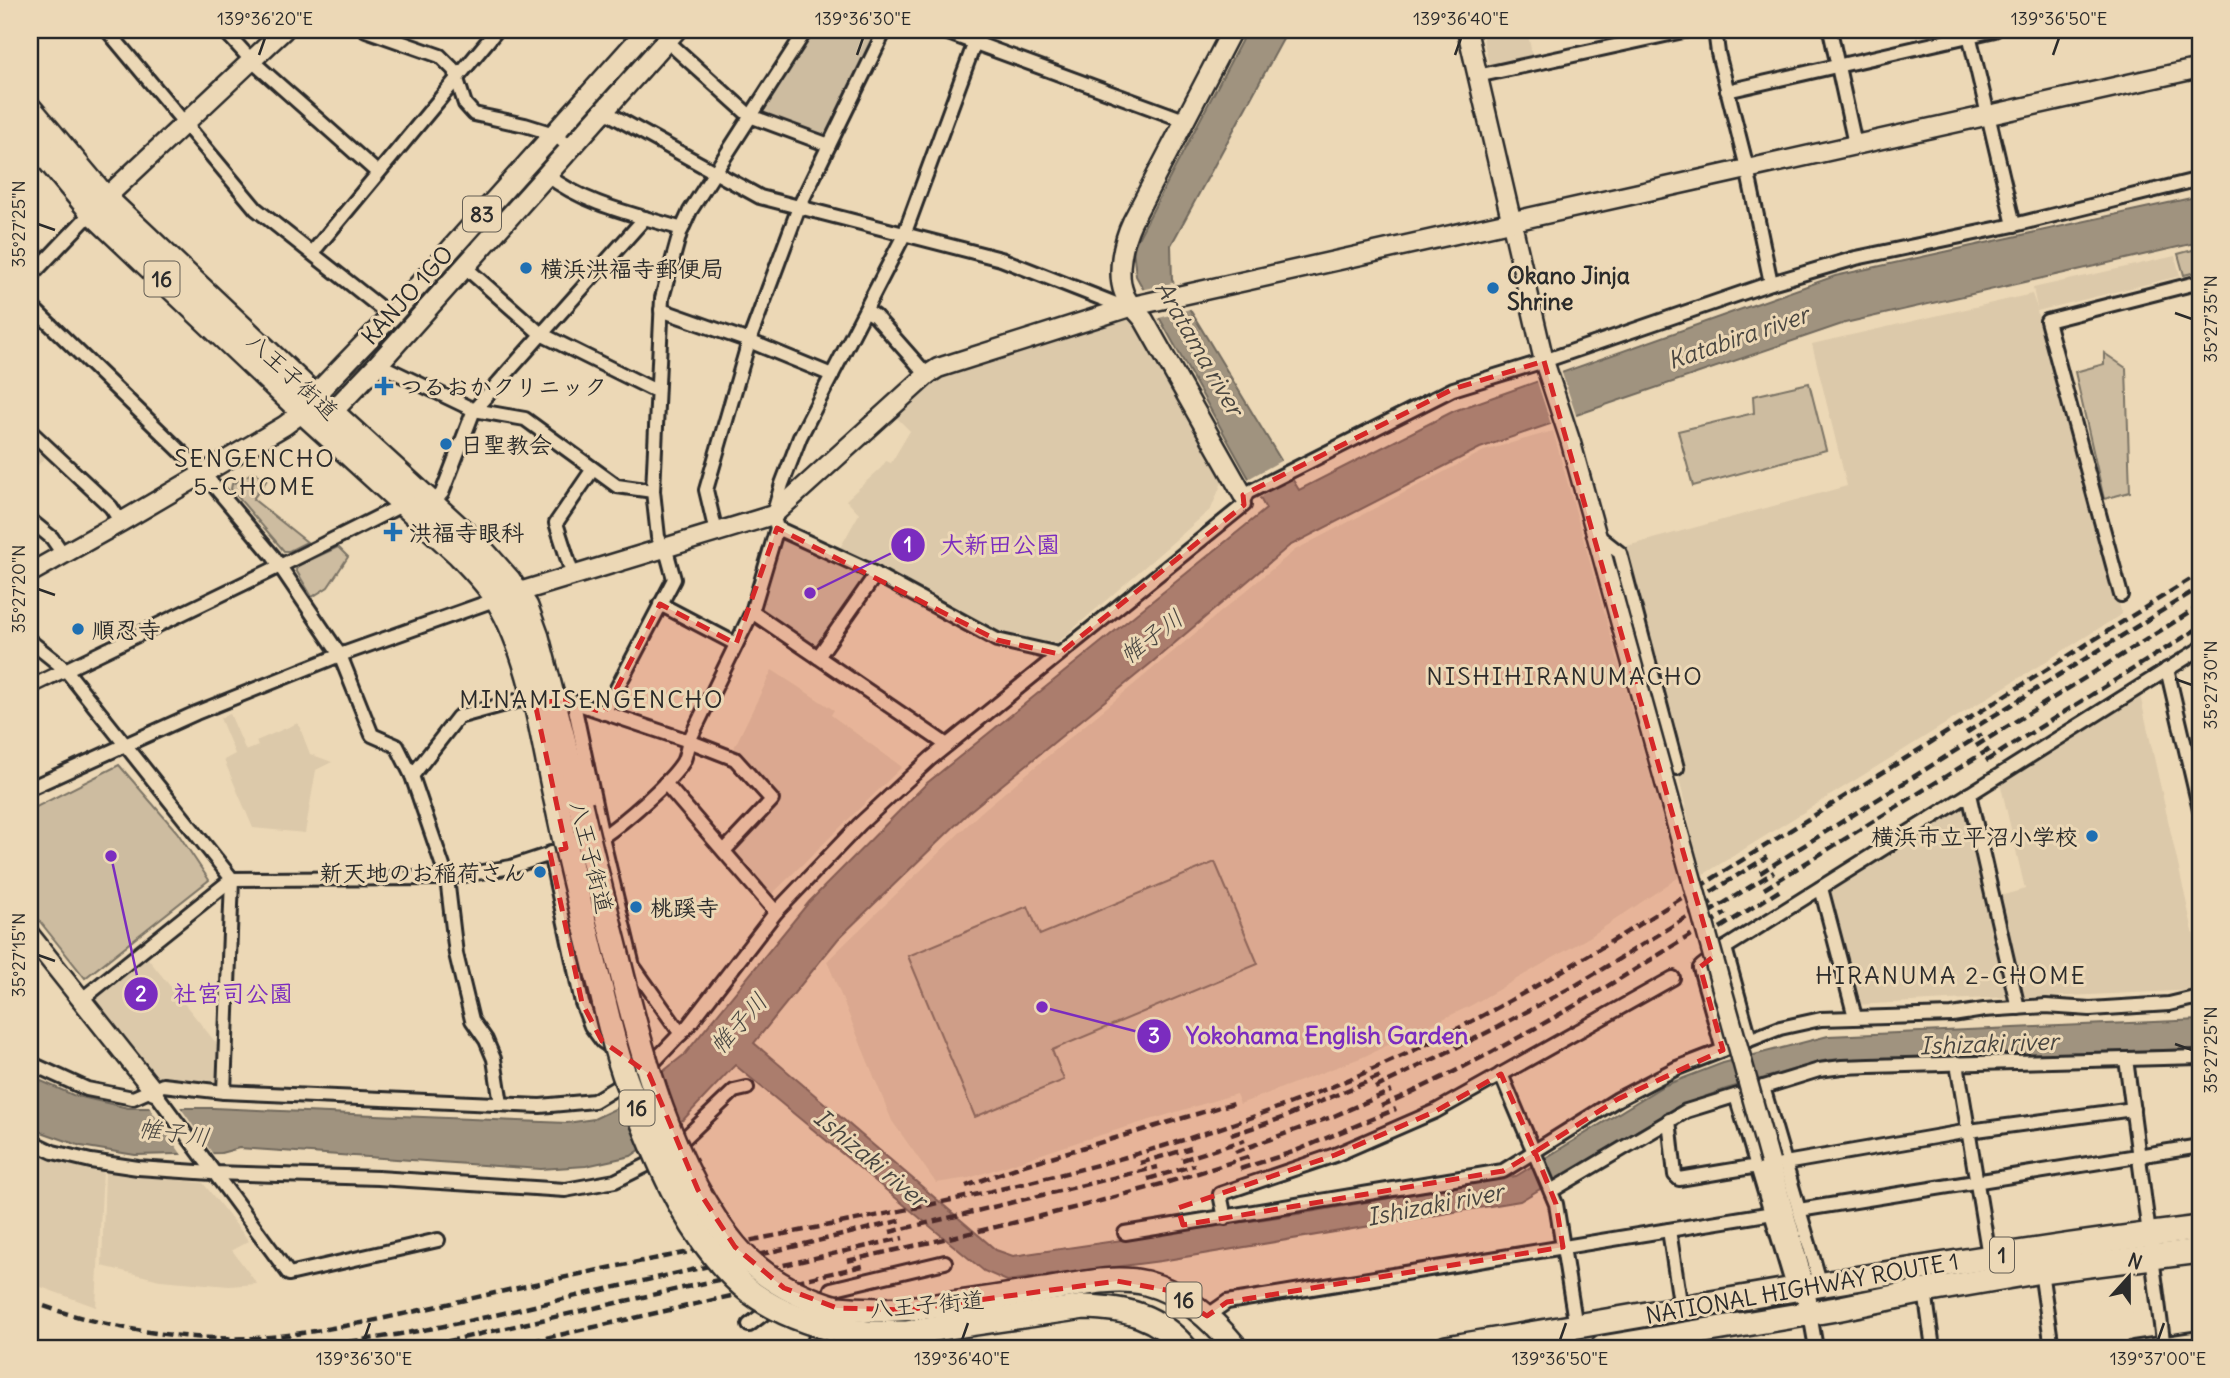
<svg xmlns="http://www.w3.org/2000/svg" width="2230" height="1378" font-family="Delius,'Klee One',sans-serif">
<rect width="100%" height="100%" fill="#ecd8b6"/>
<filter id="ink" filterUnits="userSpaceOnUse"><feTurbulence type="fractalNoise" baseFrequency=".0143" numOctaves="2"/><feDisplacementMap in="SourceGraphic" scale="14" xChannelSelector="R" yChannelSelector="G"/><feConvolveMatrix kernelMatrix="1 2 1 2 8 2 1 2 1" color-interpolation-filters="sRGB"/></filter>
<g filter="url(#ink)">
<g fill="#dcc9aa">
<path d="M1481,30H1504L1505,33L1527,30L1533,59L1490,69Z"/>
<path d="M2175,256L2180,276L2037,311L2122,614L1701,876L1627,546L1847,486L1812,344L2032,294L2037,308L2033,288Z"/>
<path d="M1131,315L1223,480L1211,509L1057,643L997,633L840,548L859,514L846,500L881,468L886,461L891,463L910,431L893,414L940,373Z"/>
<path d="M1553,431L1679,877L1591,936L1470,1006L1363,1057L1240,1104L1236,1094L1084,1140L969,1178L936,1183L892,1121L827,961L981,812L1295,550L1484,451Z"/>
<path d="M30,439L47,455L30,474Z"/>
<path d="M772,670L834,710L831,715L902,767L770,896L732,851L777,802L732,752Z"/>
<path d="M2140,695L2200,963V990L2022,998L2000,896L2025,889L2000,782Z"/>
<path d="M230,714L246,751L258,746L256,741L298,723L310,754L332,762L316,770L305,833L253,828L224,760L235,754L220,718Z"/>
<path d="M1964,801L2006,997L1855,1005L1825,890Z"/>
<path d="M145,955L217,1044L216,1080L211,1084L157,1077L152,1073L93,998Z"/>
<path d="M30,1147L54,1159L103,1170L96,1307L30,1283Z"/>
<path d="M105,1171L203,1183L249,1241L232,1250L257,1284L229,1286L160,1280L102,1266Z"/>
</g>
<g fill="#cdbca0" stroke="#7c7466" stroke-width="2">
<path d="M814,30H880L829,134L825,137L761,115Z"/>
<path d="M2200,248V271L2184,275L2178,254Z"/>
<path d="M2104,353L2126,368L2130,492L2104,499L2075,372L2104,364Z"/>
<path d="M1809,383L1826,450L1693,486L1678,431L1754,413L1753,396Z"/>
<path d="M254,472L267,480L253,499L307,542L289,551H284L231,489L232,484Z"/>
<path d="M783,538L865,577L820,646L799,640L760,610L778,545Z"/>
<path d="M338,547L348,557L328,587L312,597L296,570L297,566Z"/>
<path d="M119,765L177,832L209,880L85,978L30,909V810Z"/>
<path d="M1215,862L1258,964L1052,1050L1064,1080L975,1117L908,956L1028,906L1040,935Z"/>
</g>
<path fill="#a0937f" stroke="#71695d" stroke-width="2" d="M1247,30H1288L1171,245L1172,280L1299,490L1454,411L1835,276L2200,196V242L1845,323L1480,448L1289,546L1150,664L970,811L838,939L754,1043L996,1250L1013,1256L1298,1214L1516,1176L1663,1086L1723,1063L1828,1036L2200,1020V1049L1827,1060L1726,1089L1677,1107L1520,1201L1161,1261L1007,1281L984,1271L735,1065L684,1119L631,1156L586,1166L541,1169L239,1148L221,1153L135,1155L81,1146L30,1128V1076L73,1095L128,1108H213L567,1123L594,1119L617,1108L685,1054L809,902L927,783L1266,509L1136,276L1133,248Z"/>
<g fill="#ecd8b6">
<path d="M1177,282L1193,308L1156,319L1140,290Z"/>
<path d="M1561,370L1577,418L1552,427L1536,378Z"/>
<path d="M1284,459L1295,477L1257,499L1246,480Z"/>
<path d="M147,1104H178L215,1157L184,1158Z"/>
</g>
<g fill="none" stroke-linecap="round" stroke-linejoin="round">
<defs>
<g id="street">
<path d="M107,30L256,209L391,316"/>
<path d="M224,30L251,60L378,173"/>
<path d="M366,30L440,56L454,70L465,104L474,114L525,125L554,134L571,148"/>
<path d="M940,30L1184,120"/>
<path d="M984,30L975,42L904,235L800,437L782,484L773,515L777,528L868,570L997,640L1059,654"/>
<path d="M1715,30L1718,53L1747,168L1771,283"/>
<path d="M1830,30L1855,144"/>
<path d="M1968,30L2014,225"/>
<path d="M666,40L750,116L829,145"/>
<path d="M1477,76L1688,30"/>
<path d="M1727,91L1995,30"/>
<path d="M604,111L760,197L1001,259L1126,308"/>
<path d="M547,175C585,205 637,215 682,229"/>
<path d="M312,253L497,30"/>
<path d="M465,267L541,334L652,389H657"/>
<path d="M30,277L92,212"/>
<path d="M30,305L204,474L273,556L340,655L372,735L397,746L412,776L447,878L456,954L472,1020L486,1040L494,1059L501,1104"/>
<path d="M661,310L749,341L832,375"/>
<path d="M866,310L875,316L927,375"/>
<path d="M378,364L474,410L525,419L617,486L653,491"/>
<path d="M30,431L111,507L121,522"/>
<path d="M433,503L442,493L474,410L645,218"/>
<path d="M30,520L52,538L63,554"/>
<path d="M716,532L706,490L749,341L799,207L885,30"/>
<path d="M1597,535L1620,553L1677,768"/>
<path d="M573,576L556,523L593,469"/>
<path d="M2121,595L2047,321L2200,282"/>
<path d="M660,604L736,644"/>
<path d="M752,612L947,745"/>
<path d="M30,641L65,669L232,879L224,1092"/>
<path d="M818,657L876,574"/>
<path d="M2167,669L2200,810"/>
<path d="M30,687L280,566L404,504"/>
<path d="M574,704L602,837L633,966L681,1034"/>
<path d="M604,713L674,579L668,557L658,537L653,491L662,298L680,233L690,211L806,30"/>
<path d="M412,776L458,717L520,700L535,703L567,700L689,741L752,612L777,528"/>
<path d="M665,783L776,912"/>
<path d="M30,788L196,713L340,655L497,599"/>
<path d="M1969,794L2018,1008"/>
<path d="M550,853L582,1003L591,1026L602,1041L645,1071"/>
<path d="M1821,888L1855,1017"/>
<path d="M1725,948L1750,1039"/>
<path d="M81,1000L232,879L447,878L511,867L602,837C623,823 670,783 683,762C686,756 687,748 689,741L735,759L772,800L724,851"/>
<path d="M1723,1050L1700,968L1702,966L1725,948L2200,649"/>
<path d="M2126,1059L2164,1348"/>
<path d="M30,1063L87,1089L133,1098L163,1085L224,1092L540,1106L594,1101L629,1080"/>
<path d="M1957,1063L1989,1256"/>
<path d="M645,1071L688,1026L776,912L860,824L930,759L1244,505L1243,495L1453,389L1544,361L1771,283L1856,258L2014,225L2200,179"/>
<path d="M1501,1074L1556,1204L1576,1327"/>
<path d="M1763,1087L1821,1285"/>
<path d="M154,1091L289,1274L438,1240"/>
<path d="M1736,1096L1794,1290"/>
<path d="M1669,1120L1675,1175L1679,1179L1758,1166"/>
<path d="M30,1141L53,1152L91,1161L138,1168L212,1173L378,1178L565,1190L615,1181L667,1155L734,1091L747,1088"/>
<path d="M1785,1163L1969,1131L2133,1109"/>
<path d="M1551,1191L1686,1111L1819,1070L1842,1067L1870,1066L2200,1057"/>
<path d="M1799,1210L2200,1146"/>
<path d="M1225,1218L1220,1194L1335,1155L1436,1111L1673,978"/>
<path d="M1669,1230L1681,1309"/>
<path d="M1125,1233L1503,1171L1618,1099L1677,1068L1780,1028L1821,1019L1952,1015L1984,1010L2046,1006L2090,1009L2169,1004L2190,999L2200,998"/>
<path d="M2041,1271L2052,1348"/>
<path d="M1925,1291L1933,1348"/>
<path d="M1810,1314L1816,1348"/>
<path d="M1207,1316L1227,1302L1773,1213"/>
<path d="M749,1325L774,1306"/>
<path d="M817,1348L814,1343L831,1289L945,1262"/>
<path d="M2133,1348L2200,1338"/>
</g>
<g id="secondary">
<path d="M1232,30L1132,222C1123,241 1116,273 1124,293C1127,303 1138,312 1144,320L1243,495"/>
<path d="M1467,30L1544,361L1571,443L1621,624"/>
<path d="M98,205L284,30"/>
<path d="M30,573L121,522L284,426L303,412L310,402"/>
<path d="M506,596L773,515L927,375L938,368L1133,306L2200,68"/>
<path d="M30,935L154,1091"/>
<path d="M1770,1162L1801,1273L1810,1314"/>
</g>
<g id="primary">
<path d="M314,396L391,316L647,30"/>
<path d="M318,412H332L378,364L676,30"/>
</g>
<g id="highway">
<path d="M30,109L105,198L314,396L477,545L509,581L526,607L537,637L580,804"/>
<path d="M30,137L92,212L303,412L459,554C472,568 487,582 497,599C534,660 542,741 558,809"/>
<path d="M837,1308C907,1315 976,1300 1045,1290C1076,1285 1115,1275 1146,1283C1184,1293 1212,1319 1236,1348"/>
<path d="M832,1329L868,1333H907L1084,1307C1126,1308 1157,1315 1185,1348"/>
<path d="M1446,1348C1697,1307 1947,1259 2200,1228"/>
<path d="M1602,1348L1836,1309L1925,1291L2041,1271L2200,1251"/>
</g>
</defs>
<use href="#street" stroke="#2b2b2b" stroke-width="18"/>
<use href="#secondary" stroke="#2b2b2b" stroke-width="23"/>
<use href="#primary" stroke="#2b2b2b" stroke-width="24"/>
<use href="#highway" stroke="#2b2b2b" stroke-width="28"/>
<use href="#street" stroke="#ecd8b6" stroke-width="12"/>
<use href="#secondary" stroke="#ecd8b6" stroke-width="18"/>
<use href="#primary" stroke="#ecd8b6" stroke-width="19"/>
<use href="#highway" stroke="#ecd8b6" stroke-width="23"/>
<g stroke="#2b2b2b" stroke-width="4.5" stroke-dasharray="10 5" stroke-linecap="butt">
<path d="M1966,733L2200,587"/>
<path d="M1976,746L2200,606"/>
<path d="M1986,761L2200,627"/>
<path d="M1760,873L1982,734"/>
<path d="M1764,889L1993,747"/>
<path d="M1698,900L1767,857"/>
<path d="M1708,913L1774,872"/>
<path d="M1720,928L1782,889"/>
<path d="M1375,1088L1498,1027L1578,984L1715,900"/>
<path d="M1381,1106C1502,1053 1614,983 1726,913"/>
<path d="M1231,1135L1282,1118L1383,1075"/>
<path d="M1235,1152L1334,1116L1391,1091"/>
<path d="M1182,1160L1245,1140"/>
<path d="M1140,1163L1191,1148"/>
<path d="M1240,1169L1293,1152L1396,1109"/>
<path d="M1148,1179L1195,1165"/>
<path d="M966,1186L1024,1165L1234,1103"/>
<path d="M890,1232L1158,1167"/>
<path d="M847,1261C983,1230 1119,1201 1250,1156"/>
<path d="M30,1301C102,1328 179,1341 256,1338C293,1336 331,1328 367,1322C459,1302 551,1279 643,1261C853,1220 1067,1185 1269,1111C1341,1085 1412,1053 1480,1017C1566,971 1648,919 1731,867C1888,770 2044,671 2200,573"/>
<path d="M244,1347C359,1350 474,1320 585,1294C691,1270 797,1247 902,1220"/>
<path d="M418,1348L903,1238"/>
<path d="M502,1348L863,1266"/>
</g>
<defs>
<path id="secondary-bridge" d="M1621,624L1770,1162"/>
<g id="highway-bridge">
<path d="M580,804C592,855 605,907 618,958C641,1052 672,1171 735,1246C762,1278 798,1297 837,1308"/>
<path d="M558,809C569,863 583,916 596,970C605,1002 611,1036 622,1068C627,1085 635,1101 641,1118C665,1178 692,1240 742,1285C768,1308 799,1320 832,1329"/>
</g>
</defs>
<use href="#secondary-bridge" stroke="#2b2b2b" stroke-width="23" stroke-linecap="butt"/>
<use href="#highway-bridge" stroke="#2b2b2b" stroke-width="28" stroke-linecap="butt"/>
<use href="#secondary-bridge" stroke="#ecd8b6" stroke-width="18"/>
<use href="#highway-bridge" stroke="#ecd8b6" stroke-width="23"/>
</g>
</g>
<path fill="#d62828" fill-opacity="0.2" stroke="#d62828" stroke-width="5" stroke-dasharray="14 9" stroke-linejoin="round" d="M1544,361L1713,957L1700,967L1723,1050L1618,1099L1535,1152L1501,1074L1436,1111L1335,1155L1178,1208L1183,1225L1503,1171L1535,1152L1556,1204L1563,1247L1227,1302L1207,1316L1166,1290L1117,1281L906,1310L837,1308L784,1288L735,1247L698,1190L649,1074L602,1041L582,1003L550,853L566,848L535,703L567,700L604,713L660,604L736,644L777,528L997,640L1059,654L1244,505L1243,495L1453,389Z"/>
<path fill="none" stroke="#2b2b2b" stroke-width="2.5" d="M259,55L265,38M857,55L863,38M1455,55L1461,38M2053,55L2059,38M38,224L55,230M2175,313L2192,319M38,589L55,595M2175,679L2192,685M38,955L55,961M2175,1044L2192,1050M364,1340L370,1323M962,1340L968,1323M1560,1340L1566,1323M2158,1340L2164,1323"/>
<g fill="#1f6fb2" stroke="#ecd8b6" stroke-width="2.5">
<circle cx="526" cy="268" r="7"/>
<circle cx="1493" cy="288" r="7"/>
<path d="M380.5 375.5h7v7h7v7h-7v7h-7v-7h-7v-7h7z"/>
<circle cx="446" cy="444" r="7"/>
<path d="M389.5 521.5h7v7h7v7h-7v7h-7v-7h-7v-7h7z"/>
<circle cx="78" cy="629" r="7"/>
<circle cx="2092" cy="836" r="7"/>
<circle cx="540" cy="872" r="7"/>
<circle cx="636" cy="907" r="7"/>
</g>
<g text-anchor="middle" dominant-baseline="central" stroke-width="6" stroke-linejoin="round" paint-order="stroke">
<g fill="#ecd8b6" stroke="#655f55" stroke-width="2">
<rect x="463" y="196.5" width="38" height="35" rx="5"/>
<rect x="144.5" y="261.5" width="35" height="35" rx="5"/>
<rect x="619.5" y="1090.5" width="35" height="35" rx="5"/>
<rect x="1990" y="1237.5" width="24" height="35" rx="5"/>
<rect x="1166.5" y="1282.5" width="35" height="35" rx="5"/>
</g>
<g font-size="21" font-weight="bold" fill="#2b2b2b">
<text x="482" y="214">83</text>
<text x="162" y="279">16</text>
<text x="637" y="1108">16</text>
<text x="2002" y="1255">1</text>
<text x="1184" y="1300">16</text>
</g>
<g font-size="23" font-weight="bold" fill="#2b2b2b" stroke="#ecd8b6" text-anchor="start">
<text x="540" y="268">横浜洪福寺郵便局</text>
<text x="1507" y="275">Okano Jinja<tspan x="1507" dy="26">Shrine</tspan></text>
<text x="400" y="386">つるおかクリニック</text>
<text x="460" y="444">日聖教会</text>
<text x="409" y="532">洪福寺眼科</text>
<text x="92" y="629">順忍寺</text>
<text x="2078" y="836" text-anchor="end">横浜市立平沼小学校</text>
<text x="526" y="872" text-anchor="end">新天地のお稲荷さん</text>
<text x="650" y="907">桃蹊寺</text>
</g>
<g font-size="23" fill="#2b2b2b" stroke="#ecd8b6">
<text transform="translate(407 295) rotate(-48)">KANJO 1GO</text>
<text transform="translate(293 376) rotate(43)">八王子街道</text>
<text transform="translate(592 857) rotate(76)">八王子街道</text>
<text transform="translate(1802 1288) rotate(-10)">NATIONAL HIGHWAY ROUTE 1</text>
<text transform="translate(927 1304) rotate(-5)">八王子街道</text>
</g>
<g font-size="24" font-style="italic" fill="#484540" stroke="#ecd8b6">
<text transform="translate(1738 337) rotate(-19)">Katabira river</text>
<text transform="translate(1200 348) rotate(60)">Aratama river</text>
<text transform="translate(1151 636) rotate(-37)">帷子川</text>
<text transform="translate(738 1023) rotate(-48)">帷子川</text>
<text transform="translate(1989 1043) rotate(-2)">Ishizaki river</text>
<text transform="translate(174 1132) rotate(8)">帷子川</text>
<text transform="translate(871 1158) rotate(40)">Ishizaki river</text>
<text transform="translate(1435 1204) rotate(-11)">Ishizaki river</text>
</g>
<g font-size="24" letter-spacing="2" fill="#2b2b2b" stroke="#ecd8b6">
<text x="255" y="458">SENGENCHO<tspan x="255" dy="28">5-CHOME</tspan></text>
<text x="1565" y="676">NISHIHIRANUMACHO</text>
<text x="592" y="699">MINAMISENGENCHO</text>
<text x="1951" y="975">HIRANUMA 2-CHOME</text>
</g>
</g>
<path fill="none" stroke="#7b2cbf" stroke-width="2.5" d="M810 593L908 545M111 856L141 994M1042 1007L1154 1036"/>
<g fill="#7b2cbf" stroke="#ecd8b6" stroke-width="2.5">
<circle cx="810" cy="593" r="7"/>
<circle cx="111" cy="856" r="7"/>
<circle cx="1042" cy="1007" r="7"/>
<circle cx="908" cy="545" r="18"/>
<circle cx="141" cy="994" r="18"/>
<circle cx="1154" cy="1036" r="18"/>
</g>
<g font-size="21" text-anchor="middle" font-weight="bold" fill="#fff">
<text x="908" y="552">1</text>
<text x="141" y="1001">2</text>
<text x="1154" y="1043">3</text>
</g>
<g font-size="24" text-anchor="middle" font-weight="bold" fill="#7b2cbf" stroke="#ecd8b6" stroke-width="6" stroke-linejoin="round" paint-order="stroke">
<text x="1000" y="553">大新田公園</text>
<text x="233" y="1002">社宮司公園</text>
<text x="1327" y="1044">Yokohama English Garden</text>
</g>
<rect width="2230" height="1378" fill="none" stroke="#ecd8b6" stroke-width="77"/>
<g transform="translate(2129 1277) rotate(21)" stroke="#ecd8b6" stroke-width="5" paint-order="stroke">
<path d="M0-5L12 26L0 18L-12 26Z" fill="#2b2b2b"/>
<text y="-10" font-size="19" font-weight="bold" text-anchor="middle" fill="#2b2b2b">N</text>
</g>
<rect x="38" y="38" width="2154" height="1302" fill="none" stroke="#2b2b2b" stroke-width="2.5"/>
<g font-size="18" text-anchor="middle" fill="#2b2b2b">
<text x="265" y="25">139°36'20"E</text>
<text x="863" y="25">139°36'30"E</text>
<text x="1461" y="25">139°36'40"E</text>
<text x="2059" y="25">139°36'50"E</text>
<text transform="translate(19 224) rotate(-90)" y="6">35°27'25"N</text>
<text transform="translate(2211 319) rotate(-90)" y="6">35°27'35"N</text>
<text transform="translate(19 589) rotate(-90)" y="6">35°27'20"N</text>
<text transform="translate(2211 685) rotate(-90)" y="6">35°27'30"N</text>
<text transform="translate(19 955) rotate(-90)" y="6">35°27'15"N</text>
<text transform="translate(2211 1050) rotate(-90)" y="6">35°27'25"N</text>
<text x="364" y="1365">139°36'30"E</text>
<text x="962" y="1365">139°36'40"E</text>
<text x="1560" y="1365">139°36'50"E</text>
<text x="2158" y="1365">139°37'00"E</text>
</g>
</svg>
